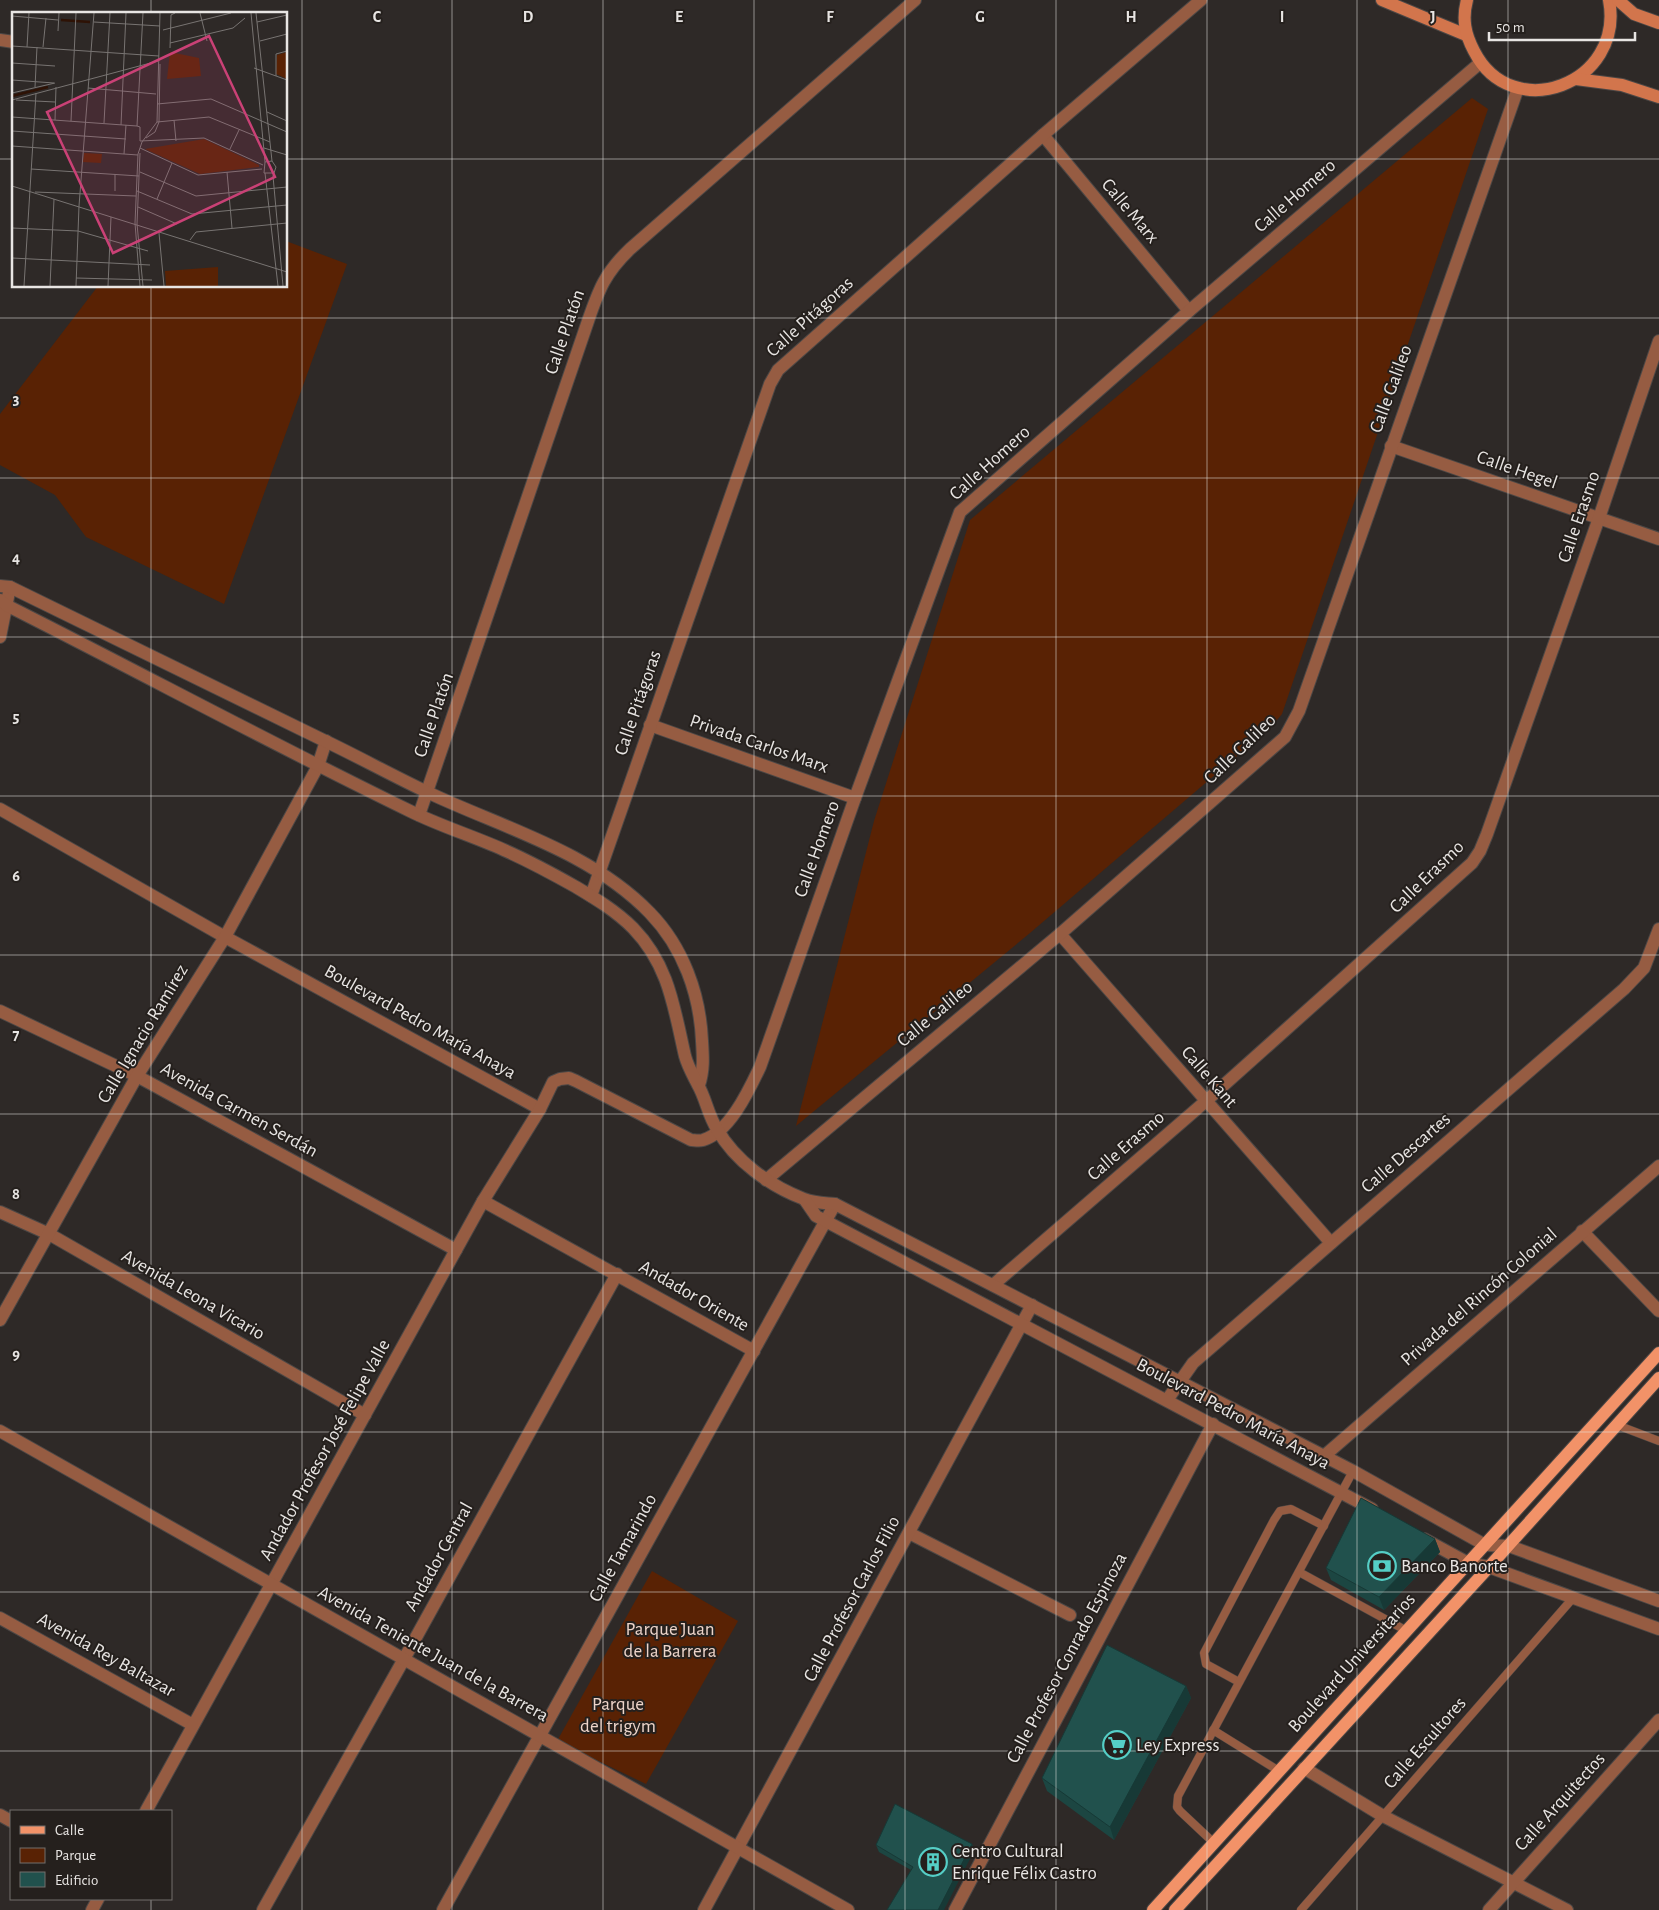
<svg xmlns="http://www.w3.org/2000/svg" width="1659" height="1910" font-family="'Alegreya Sans',sans-serif">
<rect width="100%" height="100%" fill="#2e2927"/>
<g fill="#592204">
<path d="M1472,98L1488,109L1282,714L1271,727L1030,933L796,1126L874,821L970,520Z"/>
<path d="M286,241L347,264L224,604L86,537L55,495L0,465V414L98,286H286Z"/>
<path d="M652,1571L738,1621L646,1784L557,1741Z"/>
</g>
<g fill="none" stroke-linecap="round" stroke-linejoin="round">
<defs>
<g id="service">
<path d="M1617,1425L1659,1441"/>
<path d="M1299,1572L1407,1631"/>
<path d="M1239,1682L1206,1664L1204,1653L1274,1520L1280,1511L1291,1509L1324,1526"/>
<path d="M1213,1730L1279,1771"/>
<path d="M1214,1843L1180,1811L1177,1807L1178,1796L1353,1471"/>
<path d="M1301,1910L1573,1598"/>
</g>
<g id="minor">
<path d="M0,40L14,42"/>
<path d="M1043,135L1189,311"/>
<path d="M1391,446L1659,539"/>
<path d="M0,637L10,587"/>
<path d="M650,725L855,798"/>
<path d="M0,809L225,937L540,1109"/>
<path d="M419,815L588,321C599,289 605,273 630,249L915,0"/>
<path d="M591,896L770,384L778,370L1043,135L1201,0"/>
<path d="M1060,934L1331,1243"/>
<path d="M0,1011L137,1076L456,1250"/>
<path d="M766,1180L1060,934L1285,737L1299,711L1518,88"/>
<path d="M483,1201L754,1351"/>
<path d="M0,1212L49,1234L365,1415"/>
<path d="M1582,1231L1659,1311"/>
<path d="M993,1285L1206,1101L1472,863L1480,851L1487,834L1599,518L1659,341"/>
<path d="M0,1320L137,1076L225,937L318,766L326,741"/>
<path d="M1167,1400L1193,1363L1624,989L1644,968L1659,929"/>
<path d="M1324,1456L1659,1166"/>
<path d="M909,1533L1070,1615"/>
<path d="M0,1618L193,1725"/>
<path d="M1304,1768L1383,1816L1567,1910"/>
<path d="M146,1811L483,1201L540,1109L553,1082L560,1079L569,1078L576,1081L691,1140C694,1140 699,1141 703,1140C730,1132 749,1090 760,1067L855,798L960,512L1189,311L1480,63"/>
<path d="M0,1815L11,1821"/>
<path d="M92,1910L98,1899"/>
<path d="M263,1910L404,1659L617,1274"/>
<path d="M443,1910L835,1204"/>
<path d="M704,1910L1032,1305"/>
<path d="M955,1910L1213,1424"/>
<path d="M1489,1910L1659,1720"/>
</g>
<g id="tertiary">
<path d="M0,586L10,587C114,638 218,688 321,739C357,756 391,775 427,792C503,828 590,851 650,913C683,947 700,994 702,1041C703,1057 704,1070 699,1085"/>
<path d="M0,600L6,605C141,673 274,745 410,811C440,826 473,836 504,850C529,861 553,874 576,887C596,899 616,911 633,928C669,965 674,1008 685,1056C688,1067 693,1075 698,1085C706,1099 708,1115 717,1129C735,1161 770,1186 804,1199C813,1203 825,1203 835,1204L1353,1471L1485,1545L1509,1546L1659,1601"/>
<path d="M805,1200L816,1216L1372,1509"/>
<path d="M0,1431L848,1910"/>
<path d="M1424,1539L1468,1563L1489,1567L1659,1629"/>
</g>
<g id="secondary">
<path d="M1382,0L1466,35"/>
<path d="M1467,0C1462,19 1465,34 1474,51C1512,126 1625,84 1609,0"/>
<path d="M1618,0L1634,14L1659,23"/>
<path d="M1576,79L1622,85L1659,97"/>
</g>
<g id="primary">
<path d="M1153,1910L1659,1353"/>
<path d="M1175,1910L1489,1567L1659,1378"/>
</g>
</defs>
<use href="#service" stroke="#4c4745" stroke-width="9"/>
<use href="#minor" stroke="#4c4745" stroke-width="14"/>
<use href="#tertiary" stroke="#4c4745" stroke-width="14"/>
<use href="#secondary" stroke="#4c4745" stroke-width="14"/>
<use href="#primary" stroke="#4c4745" stroke-width="14"/>
<use href="#service" stroke="#965c42" stroke-width="8"/>
<use href="#minor" stroke="#965c42" stroke-width="12"/>
<use href="#tertiary" stroke="#965c42" stroke-width="12"/>
<use href="#secondary" stroke="#d2754c" stroke-width="12"/>
<use href="#primary" stroke="#f29268" stroke-width="12"/>
</g>
<g fill="#1c4642">
<path d="M1435,1539L1440,1552L1384,1610L1331,1580L1326,1568Z"/>
<path d="M1186,1686L1191,1698L1114,1840L1047,1791L1042,1778Z"/>
<path d="M972,1844L974,1851L911,1870L879,1852L876,1845Z"/>
</g>
<g fill="#173936">
<path d="M1435,1539L1440,1552L1384,1610L1379,1597Z"/>
<path d="M1186,1686L1191,1698L1114,1840L1110,1827Z"/>
<path d="M972,1844L974,1851L944,1910H938Z"/>
</g>
<g fill="#21514d" stroke="#173936">
<path d="M1361,1498L1435,1539L1379,1597L1326,1568Z"/>
<path d="M1107,1645L1186,1686L1110,1827L1042,1778Z"/>
<path d="M895,1804L972,1844L938,1910H887L913,1867L876,1845Z"/>
</g>
<path fill="none" stroke="#e8e5e3" stroke-width="1" stroke-opacity="0.55" d="M151,0V14M302,0V1910M452,0V1910M603,0V1910M754,0V1910M905,0V1910M1056,0V1910M1207,0V1910M1357,0V1910M1508,0V1910M0,159H14M286,159H1659M151,286V1811M0,318H1659M0,478H1659M0,637H1659M0,796H1659M0,955H1659M0,1114H1659M0,1273H1659M0,1432H1659M0,1592H1659M0,1751H1659M151,1899V1910"/>
<defs>
<symbol id="bank-ring" viewBox="-11 -11 22 22"><circle r="9.5" fill="#25201d" stroke="#55cec6" stroke-width="1.5"/><path d="M-6-4H6V4H-6ZM0-2.3a2.3 2.3 0 1 0 0 4.6a2.3 2.3 0 1 0 0-4.6Z" fill="#55cec6"/></symbol>
<symbol id="supermarket-ring" viewBox="-11 -11 22 22"><circle r="9.5" fill="#25201d" stroke="#55cec6" stroke-width="1.5"/><path d="M-6-5.5h2.5l.6 2H6L4.5 2H-2.5L-4.4-4H-6ZM-1.5 3.2a1.3 1.3 0 1 0 .1 0ZM3 3.2a1.3 1.3 0 1 0 .1 0Z" fill="#55cec6"/></symbol>
<symbol id="building-ring" viewBox="-11 -11 22 22"><circle r="9.5" fill="#25201d" stroke="#55cec6" stroke-width="1.5"/><path d="M-4-6H4V6H1V3H-1V6H-4ZM-2.5-4.3h1.7v1.8h-1.7ZM.8-4.3h1.7v1.8H.8ZM-2.5-1h1.7V.8h-1.7ZM.8-1h1.7V.8H.8Z" fill="#55cec6"/></symbol>
</defs>
<g fill-rule="evenodd">
<use href="#bank-ring" x="1366" y="1550" width="32" height="32"/>
<use href="#supermarket-ring" x="1101" y="1729" width="32" height="32"/>
<use href="#building-ring" x="917" y="1846" width="32" height="32"/>
</g>
<g text-anchor="middle" dominant-baseline="central" stroke-width="4" stroke-linejoin="round" paint-order="stroke">
<g font-size="19" fill="#e8e5e3" stroke="#25201d">
<text transform="translate(1295 196) rotate(-41)">Calle Homero</text>
<text transform="translate(1130 211) rotate(50)">Calle Marx</text>
<text transform="translate(810 317) rotate(-42)">Calle Pitágoras</text>
<text transform="translate(565 332) rotate(-71)">Calle Platón</text>
<text transform="translate(1391 389) rotate(-70)">Calle Galileo</text>
<text transform="translate(990 463) rotate(-42)">Calle Homero</text>
<text transform="translate(1517 470) rotate(19)">Calle Hegel</text>
<text transform="translate(1579 517) rotate(-71)">Calle Erasmo</text>
<text transform="translate(638 703) rotate(-71)">Calle Pitágoras</text>
<text transform="translate(434 715) rotate(-71)">Calle Platón</text>
<text transform="translate(759 744) rotate(19)">Privada Carlos Marx</text>
<text transform="translate(1240 749) rotate(-44)">Calle Galileo</text>
<text transform="translate(817 849) rotate(-70)">Calle Homero</text>
<text transform="translate(1427 877) rotate(-44)">Calle Erasmo</text>
<text transform="translate(935 1014) rotate(-40)">Calle Galileo</text>
<text transform="translate(420 1022) rotate(29)">Boulevard Pedro María Anaya</text>
<text transform="translate(143 1034) rotate(-59)">Calle Ignacio Ramírez</text>
<text transform="translate(1209 1077) rotate(49)">Calle Kant</text>
<text transform="translate(239 1110) rotate(29)">Avenida Carmen Serdán</text>
<text transform="translate(1126 1146) rotate(-41)">Calle Erasmo</text>
<text transform="translate(1406 1153) rotate(-41)">Calle Descartes</text>
<text transform="translate(193 1295) rotate(30)">Avenida Leona Vicario</text>
<text transform="translate(694 1296) rotate(30)">Andador Oriente</text>
<text transform="translate(1479 1297) rotate(-41)">Privada del Rincón Colonial</text>
<text transform="translate(1233 1414) rotate(28)">Boulevard Pedro María Anaya</text>
<text transform="translate(325 1450) rotate(-61)">Andador Profesor José Felipe Valle</text>
<text transform="translate(623 1548) rotate(-61)">Calle Tamarindo</text>
<text transform="translate(439 1557) rotate(-61)">Andador Central</text>
<text transform="translate(852 1599) rotate(-62)">Calle Profesor Carlos Filio</text>
<text transform="translate(433 1654) rotate(29)">Avenida Teniente Juan de la Barrera</text>
<text transform="translate(106 1655) rotate(29)">Avenida Rey Baltazar</text>
<text transform="translate(1067 1658) rotate(-62)">Calle Profesor Conrado Espinoza</text>
<text transform="translate(1352 1663) rotate(-48)">Boulevard Universitarios</text>
<text transform="translate(1425 1743) rotate(-49)">Calle Escultores</text>
<text transform="translate(1560 1802) rotate(-48)">Calle Arquitectos</text>
</g>
<g font-size="19" fill="#e8e5e3" stroke="#25201d" text-anchor="start">
<text x="1401" y="1566">Banco Banorte</text>
<text x="1136" y="1745">Ley Express</text>
<text x="952" y="1851">Centro Cultural<tspan x="952" dy="22">Enrique Félix Castro</tspan></text>
</g>
<g font-size="19" fill="#edd4c9" stroke="#25201d">
<text x="670" y="1629">Parque Juan<tspan x="670" dy="22">de la Barrera</tspan></text>
<text x="618" y="1704">Parque<tspan x="618" dy="22">del trigym</tspan></text>
</g>
</g>
<g transform="translate(12 12)">
<rect width="275" height="275" fill="#2e2927"/>
<path d="M158,40L187,46L189,64L155,67ZM275,40V67L264,62L265,43ZM192,127L247,153V155L188,162L133,137ZM72,141L90,142L89,151L71,150ZM206,255V274H154L153,259Z" fill="#592204"/>
<path fill="none" stroke="#2e1205" stroke-width="2.5" d="M49,8L78,10M0,84L36,75"/>
<path fill="none" stroke="#787472" stroke-width="1" d="M131,1L125,114L128,115V129L192,126L251,153M188,1L195,29M239,1L253,150M244,1L260,149M0,4L46,8M82,10L148,14M245,10L275,3M151,18L219,1M46,19L47,1M248,29L275,22M158,31L221,16L233,6M0,34L147,44M15,35L17,1M31,35L34,6M158,36L159,3L163,1M0,51L43,54M242,56L275,68M264,64V42L275,39M0,68L42,71M23,75L25,35M76,76L144,82M0,81L43,71M0,88L146,49M4,88L43,90M145,92L199,87L275,120M255,100L275,109M0,105L125,114M43,108L44,75M162,108L164,129M59,109L64,1M145,110L197,105L258,130M92,111L98,1M109,113L114,1M0,119L114,127M134,126L143,120L147,110L148,52M0,134L126,143M128,136L186,163L250,157M252,136L275,143M218,137L227,118M128,141L125,212L131,274M112,142L114,113M19,157L127,164M128,160L184,184L275,175M215,160L220,216M253,161L266,274M262,161H252L253,150L260,149L264,155L261,164L271,274M0,174L275,260M103,179V162M125,179L180,202L275,193M23,180L124,184M145,187L160,151M67,194L82,1M126,195L165,212M0,216L66,219L136,239M147,221L152,274M178,228L184,220L275,211M0,246L138,253M64,266L140,268M12,274L24,81M38,274L42,187M64,274L67,194M96,274L99,205M128,274L123,211L126,142L130,130L145,110L148,1"/>
<path fill="#ca4176" fill-opacity="0.15" stroke="#ca4176" stroke-width="2.5" d="M197,24L263,165L101,241L35,100Z"/>
<rect width="275" height="275" fill="none" stroke="#e8e5e3" stroke-width="2.5"/>
</g>
<g font-size="16" text-anchor="middle" font-weight="bold" fill="#e8e5e3" stroke="#25201d" stroke-width="4" stroke-linejoin="round" paint-order="stroke">
<text x="377" y="22">C</text>
<text x="528" y="22">D</text>
<text x="679" y="22">E</text>
<text x="830" y="22">F</text>
<text x="980" y="22">G</text>
<text x="1131" y="22">H</text>
<text x="1282" y="22">I</text>
<text x="1433" y="22">J</text>
<text x="16" y="404">3</text>
<text x="16" y="563">4</text>
<text x="16" y="722">5</text>
<text x="16" y="881">6</text>
<text x="16" y="1040">7</text>
<text x="16" y="1199">8</text>
<text x="16" y="1359">9</text>
</g>
<rect x="10" y="1810" width="162" height="90" fill="#25201d" stroke="#736f6c"/>
<rect x="20" y="1826" width="25" height="8" fill="#f29268" stroke="#736f6c"/>
<text x="55" y="1835" font-size="15" fill="#e8e5e3">Calle</text>
<rect x="20" y="1848" width="25" height="15" fill="#592204" stroke="#736f6c"/>
<text x="55" y="1860" font-size="15" fill="#e8e5e3">Parque</text>
<rect x="20" y="1872" width="25" height="15" fill="#21514d" stroke="#736f6c"/>
<text x="55" y="1885" font-size="15" fill="#e8e5e3">Edificio</text>
<path d="M1489 32v8h146v-8" fill="none" stroke="#e8e5e3" stroke-width="2.5"/>
<text x="1496" y="32" font-size="15" fill="#e8e5e3" stroke="#25201d" stroke-width="4" paint-order="stroke">50 m</text>
</svg>
